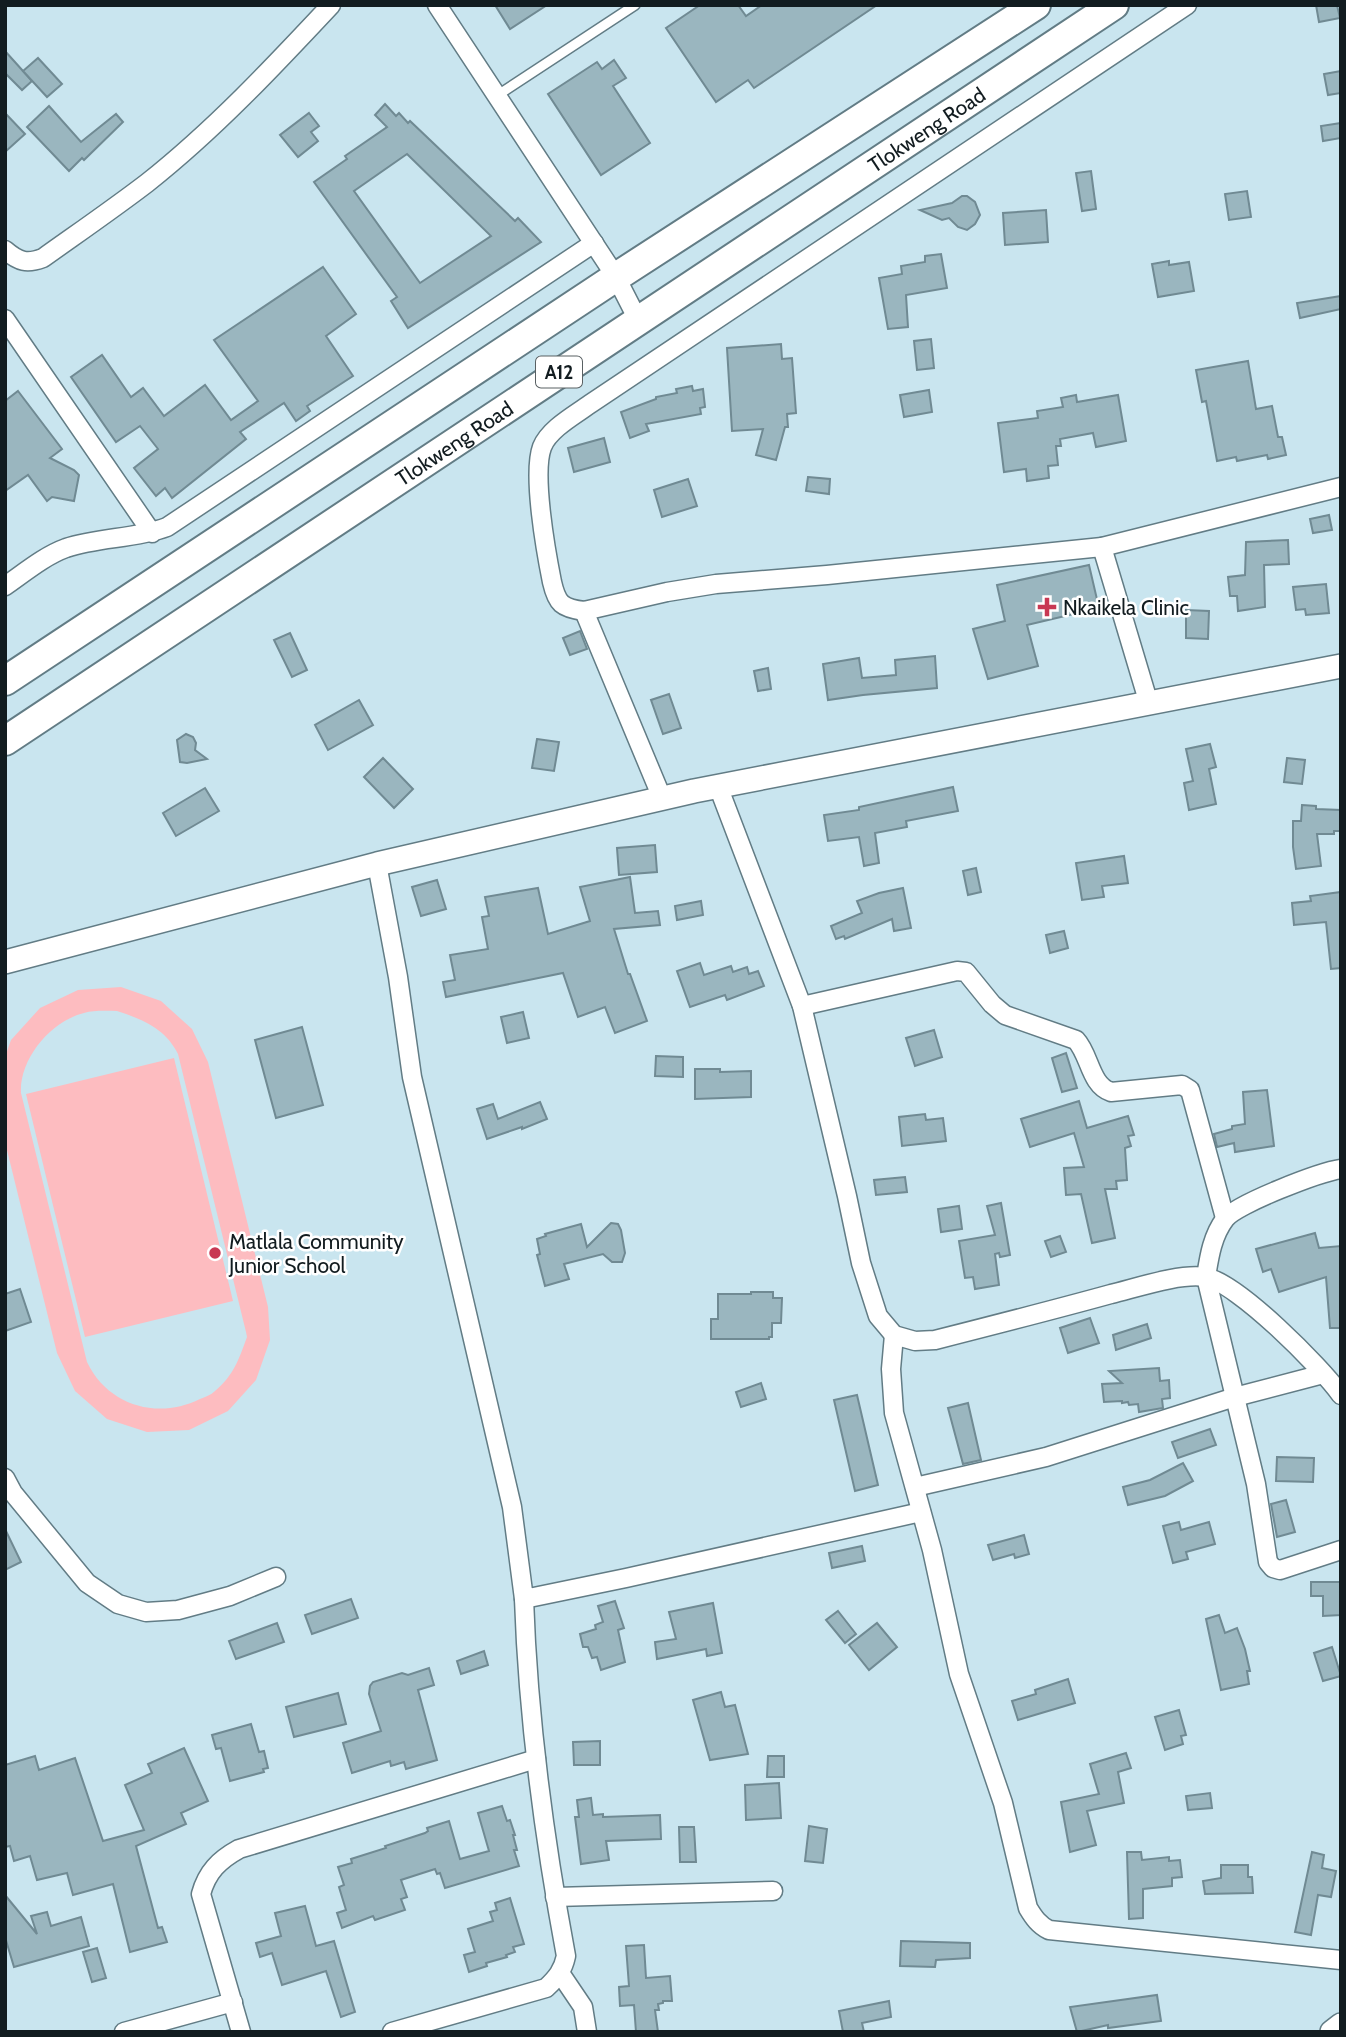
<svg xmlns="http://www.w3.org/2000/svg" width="1346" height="2037" font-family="Cabin,sans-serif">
<rect width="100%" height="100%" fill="#c9e5ef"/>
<g fill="#fdbcc0" fill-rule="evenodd">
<path d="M121,987L161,1001L192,1029L208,1062L268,1307L270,1340L256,1380L228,1411L189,1430L147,1432L107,1419L75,1391L57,1353L5,1142V1057L11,1040L40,1008L78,990ZM117,1011C142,1019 166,1029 178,1054L246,1332L247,1337C239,1359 234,1375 215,1391C211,1395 205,1397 200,1399C158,1420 108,1406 87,1362L21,1093C19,1059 51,1021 84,1013C94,1010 107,1011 117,1011Z"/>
<path d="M174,1058L233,1301L85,1337L26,1094Z"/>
</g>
<g fill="#9ab6bf" stroke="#708a93" stroke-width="2" fill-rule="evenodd">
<path d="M495,5H547L510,29Z"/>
<path d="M700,5H738L746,16L762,5H877L754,88L748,80L716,102L666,28Z"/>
<path d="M1316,5H1337L1340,18L1319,22Z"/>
<path d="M5,51L32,81L22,90L5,73Z"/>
<path d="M38,58L62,84L47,97L23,71Z"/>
<path d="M614,60L626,78L613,86L650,143L601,175L548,94L597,62L602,69Z"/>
<path d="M1341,71V93L1328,95L1324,74Z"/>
<path d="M385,104L396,116L399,113L408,123L410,121L515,221L518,218L541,242L408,328L391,301L397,297L314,182L347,159L345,156L387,127L375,115ZM407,154L491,236L420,283L354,191Z"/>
<path d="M49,106L81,142L116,114L123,122L84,160L82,158L69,171L27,127Z"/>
<path d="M5,113L25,134L5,152Z"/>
<path d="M309,113L319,126L311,132L318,141L298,157L280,135Z"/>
<path d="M1341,123V138L1323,141L1321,126Z"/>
<path d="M1091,171L1096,209L1082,211L1076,173Z"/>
<path d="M1247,191L1251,217L1229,220L1225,194Z"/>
<path d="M962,196H967L975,202L980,215L975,224L967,230L958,227L949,218L942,220L920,210L952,203Z"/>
<path d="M1046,210L1048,242L1005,245L1003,213Z"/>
<path d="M941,254L947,288L906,295L908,327L888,329L879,278L902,274L901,266L925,262V256Z"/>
<path d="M1169,261V265L1189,262L1194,291L1158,297L1152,264Z"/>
<path d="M323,267L356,314L326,336L353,376L307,406L310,411L296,421L284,403L240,432L246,439L172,498L165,488L156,496L134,468L158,449L140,426L116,442L71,377L102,355L131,397L143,388L164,416L205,385L231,420L258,401L214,340Z"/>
<path d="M1341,296V309L1300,318L1297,303Z"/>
<path d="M931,339L934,368L917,370L914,341Z"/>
<path d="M781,344L782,359L792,358L796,413L787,414L788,427H785L776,460L756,455L763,429L732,431L727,348Z"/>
<path d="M1248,361L1256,409L1272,406L1278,437H1282L1286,455L1268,459L1267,455L1237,461L1236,457L1217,461L1206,401L1202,402L1196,370Z"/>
<path d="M692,386L693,391L703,389L705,407L700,408L701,414L646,424L649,431L630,438L621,412L656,399V397L677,393L676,389Z"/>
<path d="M929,390L932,412L904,417L900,395Z"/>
<path d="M18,391L62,449L50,458L74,470L79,475L74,501L52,497L47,501L28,475L5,491V401Z"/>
<path d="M1076,395L1077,402L1118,395L1126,441L1096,447L1093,433L1060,439L1061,446H1056L1058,465L1048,466L1049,478L1027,481L1026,469L1004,472L998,423L1038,418L1037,411L1063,407L1061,398Z"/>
<path d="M604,438L610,462L574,472L568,448Z"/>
<path d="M808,477L830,479L829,494L806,491Z"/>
<path d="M688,479L697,506L662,517L654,490Z"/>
<path d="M1329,515L1332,530L1313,533L1310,519Z"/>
<path d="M1288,540L1289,564L1264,565L1265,607L1238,611L1237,596H1230L1228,577L1245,575L1246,542Z"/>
<path d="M1089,565L1099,608L1027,625L1038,666L988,679L973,629L1005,621L997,585Z"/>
<path d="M1326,584L1329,613L1306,615L1305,609L1296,610L1293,587Z"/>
<path d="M1186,610L1209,611L1208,639L1186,638Z"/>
<path d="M580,631L587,649L570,655L563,638Z"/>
<path d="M290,633L307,670L292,677L274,640Z"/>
<path d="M935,656L937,688L863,695L828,700L823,664L859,658L862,678L896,675L895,660Z"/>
<path d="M768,668L771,689L758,691L754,671Z"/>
<path d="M669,694L681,728L663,734L651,700Z"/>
<path d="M359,700L373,725L328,750L315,725Z"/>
<path d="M186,734L193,737L196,743L195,750L207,759L187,763L180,762L177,740Z"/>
<path d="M537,739L559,742L554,771L532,768Z"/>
<path d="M1210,744L1216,767L1209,769L1216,804L1189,810L1184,783L1193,781L1186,749Z"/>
<path d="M383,758L413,789L394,808L364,777Z"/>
<path d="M1287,758L1305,760L1302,784L1284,782Z"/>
<path d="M953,787L958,811L906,821L907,827L875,833L879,863L864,866L859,837L828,841L824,815L859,810V807Z"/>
<path d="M205,788L219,811L176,836L163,813Z"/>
<path d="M1302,805L1316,806V809L1341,810V831H1334V834H1317L1321,866L1296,869L1293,847V821H1301Z"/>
<path d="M655,845L657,872L619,875L617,848Z"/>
<path d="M1124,856L1128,883L1102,886L1104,897L1082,900L1076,863Z"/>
<path d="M976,868L981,892L968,895L963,871Z"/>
<path d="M630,877L635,913L658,911L660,925L614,929L628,974H630L647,1021L615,1033L605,1007L578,1017L563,973L446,997L443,982L455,980L450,955L488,949L482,917L489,916L485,897L538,888L548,934L590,921L580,887Z"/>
<path d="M437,880L446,909L421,916L412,887Z"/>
<path d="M903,888L911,928L894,931L892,919L845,939L844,936L836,939L831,926L862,913L857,901L879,893Z"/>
<path d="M1341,892V968L1331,969L1326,922L1294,925L1292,903L1311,901L1310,896Z"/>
<path d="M701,901L703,915L677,920L675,906Z"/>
<path d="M1064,931L1068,948L1050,953L1046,935Z"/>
<path d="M700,963L704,975L731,966L733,972L747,967L749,974L758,971L764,986L727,1000L725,995L690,1007L677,971Z"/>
<path d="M523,1012L529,1038L507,1043L501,1017Z"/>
<path d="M302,1027L323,1105L276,1118L255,1040Z"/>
<path d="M934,1030L942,1057L915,1066L906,1038Z"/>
<path d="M1066,1053L1077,1088L1062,1092L1052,1058Z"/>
<path d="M656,1056L683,1057V1077L655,1076Z"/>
<path d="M695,1069H720V1072L751,1071V1097L695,1099Z"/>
<path d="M1267,1090L1274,1146L1235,1152L1234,1143L1217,1147L1214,1134L1232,1129V1126L1245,1124L1243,1092Z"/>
<path d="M1079,1101L1087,1128L1128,1116L1134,1135L1128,1136L1131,1146L1125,1148L1127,1180L1116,1181L1117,1189H1105L1115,1238L1092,1243L1081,1194L1066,1195L1064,1168L1084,1167L1074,1133L1030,1147L1021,1119Z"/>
<path d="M540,1102L547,1119L522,1129V1127L487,1139L477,1109L493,1104L498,1119Z"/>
<path d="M925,1114L926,1120L943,1118L946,1141L902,1146L899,1117Z"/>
<path d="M905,1177L907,1192L876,1195L874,1180Z"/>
<path d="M1001,1203L1010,1255L1000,1257L999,1253L995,1254L999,1285L975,1289L973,1277L965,1278L959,1241L995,1235L987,1206Z"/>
<path d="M959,1206L962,1229L941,1232L938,1209Z"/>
<path d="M611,1223L618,1224L621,1230L625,1253L622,1262H612L603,1254L564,1264L569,1279L545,1286L537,1255L540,1254L537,1239L546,1236L545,1234L581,1224L587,1247Z"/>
<path d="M1315,1233L1319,1248L1341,1246V1328H1330L1326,1277L1279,1292L1271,1269L1263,1272L1256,1249Z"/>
<path d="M1060,1236L1066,1252L1051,1257L1045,1241Z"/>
<path d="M20,1289L31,1322L5,1331V1294Z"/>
<path d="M751,1292H773V1298H782L781,1323H772V1337H769V1339H711V1319H718V1294H751Z"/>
<path d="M1090,1318L1099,1343L1068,1353L1060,1328Z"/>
<path d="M1147,1324L1151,1338L1116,1350L1113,1335Z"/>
<path d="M1159,1368L1160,1381L1169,1380L1170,1398L1162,1399L1163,1408L1139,1412L1138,1404L1129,1405L1128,1402L1122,1403V1401L1104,1402L1102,1384L1122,1383L1109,1371Z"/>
<path d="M761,1383L766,1399L741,1407L736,1392Z"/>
<path d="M857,1395L878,1485L855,1491L834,1400Z"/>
<path d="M968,1403L981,1460L963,1464L948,1408Z"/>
<path d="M1210,1429L1216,1445L1178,1458L1172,1442Z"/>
<path d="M1277,1457L1314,1458L1313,1482L1276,1481Z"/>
<path d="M1183,1463L1193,1481L1165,1496L1128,1505L1123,1487L1150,1480Z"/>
<path d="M1286,1500L1295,1532L1277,1537L1271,1504Z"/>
<path d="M1179,1522L1181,1530L1209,1522L1215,1544L1186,1552L1188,1559L1173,1563L1163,1526Z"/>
<path d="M5,1529L21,1562L5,1570Z"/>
<path d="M1024,1535L1029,1554L1015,1558L1014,1554L993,1560L988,1545Z"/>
<path d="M862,1546L865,1561L832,1568L829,1553Z"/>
<path d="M1311,1582H1341V1615L1323,1616V1596H1311Z"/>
<path d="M351,1599L358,1618L312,1634L305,1615Z"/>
<path d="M615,1601L624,1628L618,1630L625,1662L601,1670L597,1657L592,1658L588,1647H583L580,1634L596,1629L595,1625L603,1622L598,1606Z"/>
<path d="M713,1603L722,1653L707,1656L706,1649L657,1659L655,1642L676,1639L669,1612Z"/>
<path d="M838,1611L856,1634L845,1643L826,1620Z"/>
<path d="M1219,1615L1225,1633L1237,1628L1245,1649L1250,1671H1247L1249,1684L1221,1690L1206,1619Z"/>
<path d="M277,1623L284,1642L236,1659L229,1641Z"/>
<path d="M877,1623L897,1647L869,1670L849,1645Z"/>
<path d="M1332,1647L1341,1676L1323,1681L1314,1653Z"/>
<path d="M484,1651L488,1665L461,1674L457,1661Z"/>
<path d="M429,1668L434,1685L418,1690L437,1760L406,1769L404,1762L391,1766L390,1761L352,1773L343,1743L381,1731L369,1694L370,1686L373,1682L402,1673L408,1675Z"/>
<path d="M1068,1679L1075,1703L1018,1720L1012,1701L1036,1694L1035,1690Z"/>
<path d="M721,1692L725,1707L735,1705L748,1754L710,1760L693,1700Z"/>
<path d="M338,1693L346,1724L294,1737L286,1707Z"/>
<path d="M1179,1710L1186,1735L1181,1736L1183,1744L1165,1750L1155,1717Z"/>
<path d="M251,1724L259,1752L264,1751L268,1768L263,1769L264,1772L230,1781L221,1748L216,1749L212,1735Z"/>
<path d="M600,1741V1765H574L573,1742Z"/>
<path d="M184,1748L208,1801L181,1813L186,1824L136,1846L158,1928L162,1927L167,1942L130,1952L113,1884L73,1895L67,1873L37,1880L30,1856L14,1861L10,1846L5,1847V1765L35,1756L39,1770L75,1758L103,1841L144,1830L125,1785L152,1773L148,1764Z"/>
<path d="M1126,1753L1131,1768L1118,1772L1124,1803L1087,1811L1096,1845L1070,1852L1061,1802L1099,1794L1090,1764Z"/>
<path d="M768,1756H784V1777H767Z"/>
<path d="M779,1783L781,1818L746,1820L745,1785Z"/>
<path d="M1210,1793L1212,1808L1188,1810L1186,1796Z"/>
<path d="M591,1798L593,1815L603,1814V1817L660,1815L661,1839L606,1841L609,1860L581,1864L575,1817H579L577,1800Z"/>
<path d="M502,1806L507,1821L510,1820L515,1835H513L517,1850H514L519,1866L445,1888L440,1873L437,1874L435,1869L401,1880L407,1897L401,1899L405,1910L375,1920L373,1916L342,1928L337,1913L346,1910L339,1887L344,1885L338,1867L352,1863L351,1859L386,1848L385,1846L425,1833L428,1831L427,1828L449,1821L460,1859L489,1851L478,1813Z"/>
<path d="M809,1826L827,1829L823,1863L805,1861Z"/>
<path d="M679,1827H694L696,1862H680Z"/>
<path d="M1127,1852H1141L1142,1860L1169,1857V1861L1180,1860L1182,1877L1172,1878V1886L1143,1889V1918L1129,1919Z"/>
<path d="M1312,1852L1324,1855L1322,1868L1336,1871L1331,1897L1318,1895L1311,1935L1295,1932Z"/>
<path d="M1221,1865H1248V1877H1252L1253,1893L1205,1894L1203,1881L1221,1878Z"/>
<path d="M5,1895L37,1934L31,1916L47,1912L51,1926L81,1917L89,1946L14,1967L5,1937Z"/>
<path d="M510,1898L524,1944L513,1947L515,1952L506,1955L507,1957L486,1963L487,1966L469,1972L464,1955L475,1952L468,1929L493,1921L490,1912L497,1910L495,1903Z"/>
<path d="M305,1906L316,1946L334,1941L355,2012L341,2017L326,1971L282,1985L272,1953L260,1957L256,1943L281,1936L275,1913Z"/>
<path d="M901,1941L970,1943V1958L936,1960L935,1967L900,1966Z"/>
<path d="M644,1945L646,1978L670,1976L672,2001H663V2003L658,2004L659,2010H655L658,2032H636L634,2005L620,2006L619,1987L629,1986L626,1946Z"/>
<path d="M97,1948L106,1978L92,1982L83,1952Z"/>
<path d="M1157,1995L1161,2021L1108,2028V2025L1077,2032L1070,2007Z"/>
<path d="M889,2001L891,2017L862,2023L864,2032H843L839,2011Z"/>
</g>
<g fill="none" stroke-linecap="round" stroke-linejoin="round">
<defs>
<path id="service" d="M498,95L635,5"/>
<g id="minor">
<path d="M437,5L616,277L638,320"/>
<path d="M5,250C19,262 27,264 43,258C78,233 113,209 147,183C214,130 273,67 331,5"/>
<path d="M5,319L152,533"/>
<path d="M1102,547L827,575L716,584L667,592L584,611C562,608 557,604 552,582C546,552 532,474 542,447C549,429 575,415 590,404L1187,5"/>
<path d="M5,586C24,573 44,556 66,548C99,537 135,539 167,527L594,243"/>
<path d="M584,611L662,798"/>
<path d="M1149,704L1102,547L1341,487"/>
<path d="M718,786L802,1006L847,1196L861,1263L878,1316L894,1335L915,1341L935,1340C994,1325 1053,1310 1111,1294C1136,1288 1180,1273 1205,1277C1237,1282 1321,1367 1341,1395"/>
<path d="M377,864L398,977L412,1077L512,1507L524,1599L626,1578L921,1512"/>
<path d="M802,1006L957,971L966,972L992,1004L1005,1015L1076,1040C1090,1055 1090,1085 1111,1092L1182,1085L1190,1090L1225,1218"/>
<path d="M1341,1169C1320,1172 1236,1204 1225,1219C1212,1236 1209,1258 1206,1277L1256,1484L1268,1562L1273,1568L1280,1570L1341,1550"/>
<path d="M894,1335L891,1369L894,1413L932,1550L959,1674L1003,1803L1028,1908C1034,1918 1039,1925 1049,1930L1341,1960"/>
<path d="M5,1478L13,1493L87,1583L118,1604L146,1612L178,1610L230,1596L276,1577"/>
<path d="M915,1487L1046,1457L1235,1397L1323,1374"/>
<path d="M555,1897L773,1891"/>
<path d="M560,1973L583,2007L587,2032"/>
<path d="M124,2032L233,2002"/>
<path d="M241,2032L201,1894C207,1872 219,1860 239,1849L536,1759"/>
<path d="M392,2032L546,1988C557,1978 563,1970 566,1956C544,1838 528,1719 524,1599"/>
</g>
<g id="tertiary">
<path d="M5,962L377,864L694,791L1341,666"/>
<path d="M1332,2032L1341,2025"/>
</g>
<g id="primary">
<path d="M5,681L616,277L1036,5"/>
<path id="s1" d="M5,741L1114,5"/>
</g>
</defs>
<use href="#service" stroke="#627c85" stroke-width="12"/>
<use href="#minor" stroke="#627c85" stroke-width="21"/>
<use href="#tertiary" stroke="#627c85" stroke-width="26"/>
<use href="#primary" stroke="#627c85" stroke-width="32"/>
<use href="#service" stroke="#fff" stroke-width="9"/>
<use href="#minor" stroke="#fff" stroke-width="18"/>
<use href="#tertiary" stroke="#fff" stroke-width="23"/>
<use href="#primary" stroke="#fff" stroke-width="28"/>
</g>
<g fill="#c83853" stroke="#fff" stroke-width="2.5">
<path d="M1043.5 596.5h7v7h7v7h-7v7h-7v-7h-7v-7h7z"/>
<circle cx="215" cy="1253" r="7"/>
</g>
<g text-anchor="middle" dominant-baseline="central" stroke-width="5" stroke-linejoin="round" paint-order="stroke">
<rect fill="#fff" stroke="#596063" stroke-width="2" x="536" y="356.5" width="46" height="31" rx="5"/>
<g font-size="19" font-weight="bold" fill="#121c20">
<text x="559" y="372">A12</text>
</g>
<g font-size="21" fill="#121c20" stroke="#fff">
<text stroke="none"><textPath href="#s1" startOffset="1106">Tlokweng Road</textPath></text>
<text stroke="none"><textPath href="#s1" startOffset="539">Tlokweng Road</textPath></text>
</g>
<g font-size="21" fill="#121c20" stroke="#fff" text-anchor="start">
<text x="1063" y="607">Nkaikela Clinic</text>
<text x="229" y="1241">Matlala Community<tspan x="229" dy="24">Junior School</tspan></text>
</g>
</g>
<rect width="1346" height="2037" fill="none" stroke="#121c20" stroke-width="14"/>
</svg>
